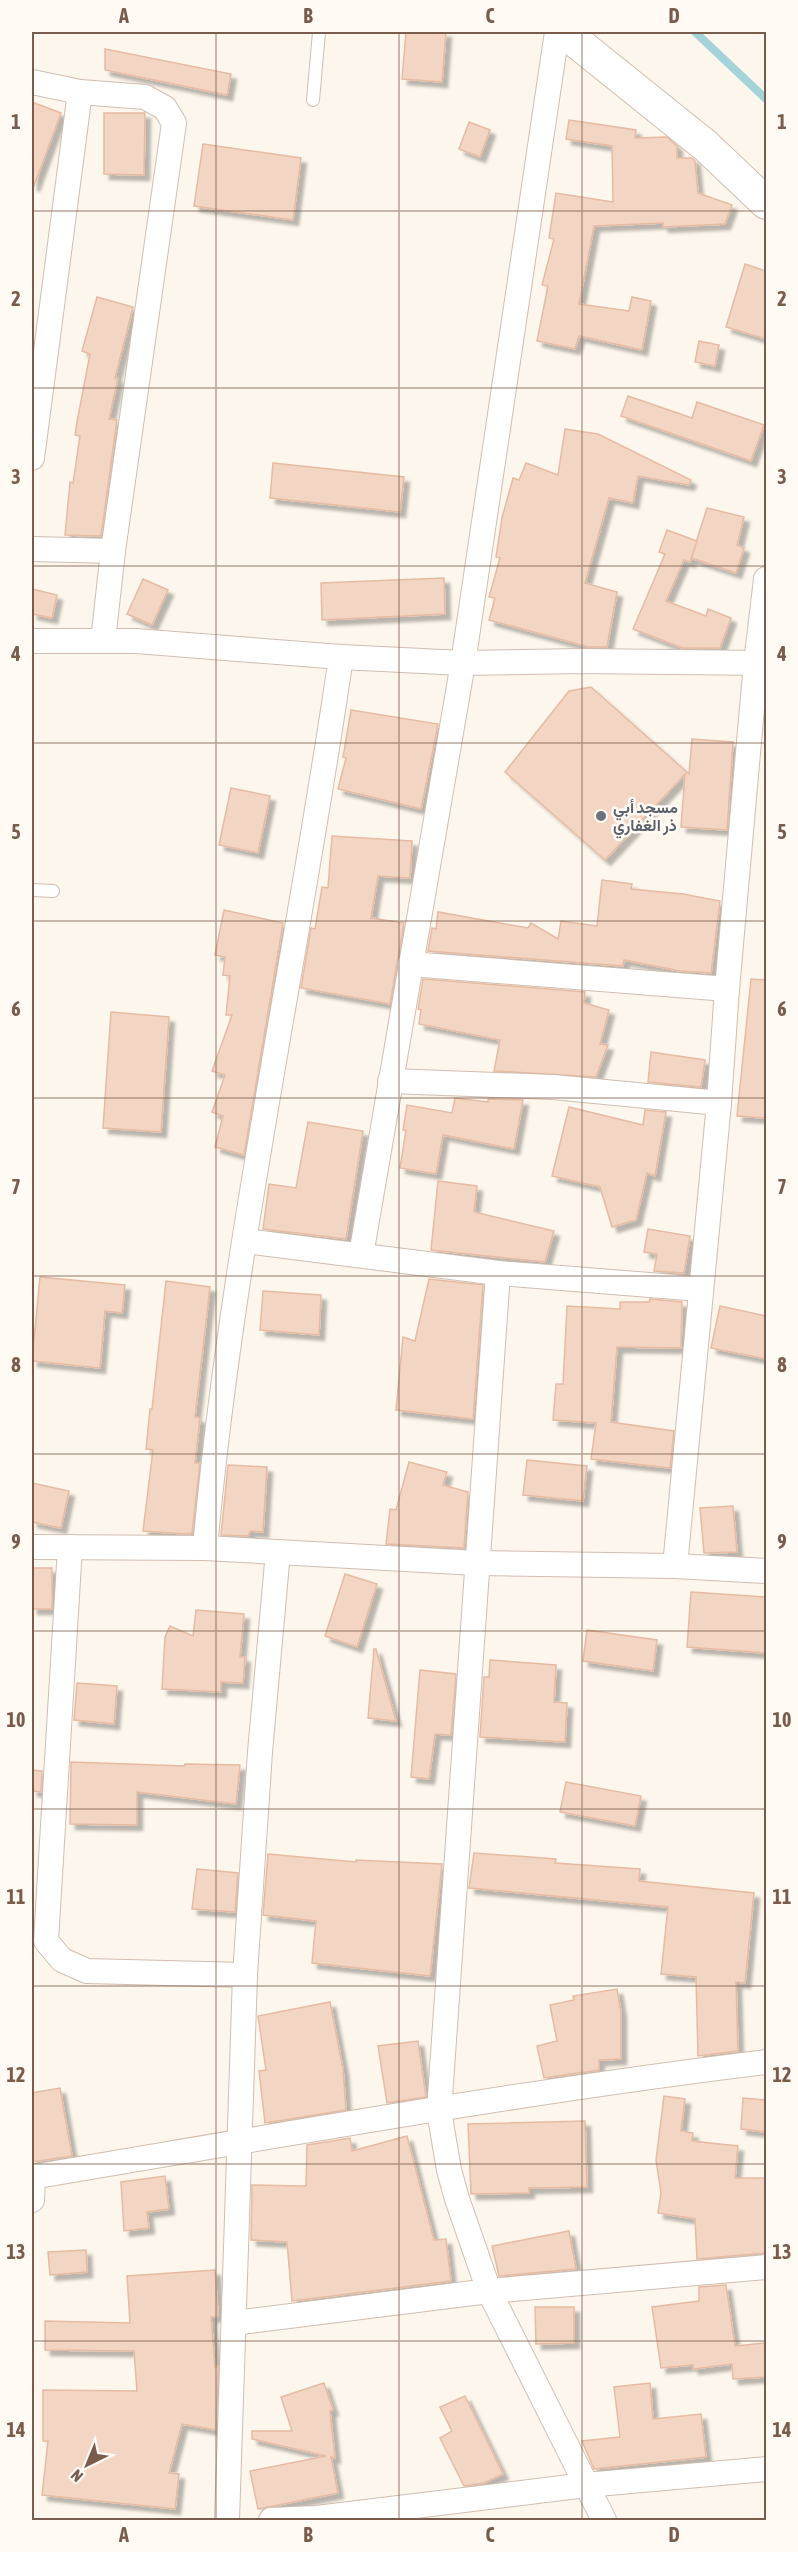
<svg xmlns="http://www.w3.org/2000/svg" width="798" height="2552" font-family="'Asap Condensed',Vazirmatn,sans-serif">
<defs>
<filter id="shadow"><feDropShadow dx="5.5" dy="5.5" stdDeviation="1.5" flood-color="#0004"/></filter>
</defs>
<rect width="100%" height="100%" fill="#fdf6ec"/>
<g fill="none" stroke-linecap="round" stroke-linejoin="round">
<path stroke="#a5d3da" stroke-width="8" d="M695,32L766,99"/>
</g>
<g fill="#f3d5c3" stroke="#e6bba3" stroke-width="1.5" filter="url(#shadow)">
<path d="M406,32H446L442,82L402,79Z"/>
<path d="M105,49L231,74L227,95L105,70Z"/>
<path d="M32,102L61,113L34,186L32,185Z"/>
<path d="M104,113H145L144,175L104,174Z"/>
<path d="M569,120L636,130L635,138L667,137L677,146V158H692L695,161L698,193L732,205L725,224L663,227V223L594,226L579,304L629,311L632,297L651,301L642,350L579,336L575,349L537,341L548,286L542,285L554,239L549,238L556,193L613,202L612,146L566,139Z"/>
<path d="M469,122L490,130L480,157L459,149Z"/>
<path d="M203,144L301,158L293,220L194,206Z"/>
<path d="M745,264L766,271V339L726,327Z"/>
<path d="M97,297L133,307L115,378H118L109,419L117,420L101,536L65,535L70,482L73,483L80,436L75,435L77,422L90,354L82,351Z"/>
<path d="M699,341L719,345L715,366L695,362Z"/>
<path d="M628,396L692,418L697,402L764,425L751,461L621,416Z"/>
<path d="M565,429L598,434L691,480L689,485L638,476L633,503L609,498L585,583L617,592L607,647H589L489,620L495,598L489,597L500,558L496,557L502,518L513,478L519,480L526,463L558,475Z"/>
<path d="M273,463L404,477L400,512L270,498Z"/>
<path d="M707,508L744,517L737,545L744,548L736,573L691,558Z"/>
<path d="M667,530L697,541L690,562L684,560L666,601L706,616L708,609L731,618L720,648H682L633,629L665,554L659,552Z"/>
<path d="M444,578L445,614L322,620L321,583Z"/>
<path d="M143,579L168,590L152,625L127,614Z"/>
<path d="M32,589L57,595L52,618L32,614Z"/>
<path d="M591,687L689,774L692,739L733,742L727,830L681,827L685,774L605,860L505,772L569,691Z"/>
<path d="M351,710L438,724L421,809L338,789L346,758L343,757Z"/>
<path d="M231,788L270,796L258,853L219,845Z"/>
<path d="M332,836L412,841L410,878L378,876L371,918L404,923L390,1004L301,988L311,928L315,929L322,887L328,888Z"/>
<path d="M602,880L632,884L631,889L683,894L720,901L711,973L680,971L624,960L623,966L428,951L432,928L436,929L438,912L528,928L531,923L558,939L561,921L597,926Z"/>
<path d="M224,910L283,923L244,1155L215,1147L223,1116L212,1112L225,1075L212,1071L232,1015H226L230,976L223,975L225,957L215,955Z"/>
<path d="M423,979L585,992L584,1003L609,1010L600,1044L608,1045L596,1077L494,1071L500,1040L419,1024L421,1010L418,1009Z"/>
<path d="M751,979L766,980V1118L737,1116Z"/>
<path d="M111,1012L169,1017L161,1132L103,1128Z"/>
<path d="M651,1052L705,1060L701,1087L648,1082Z"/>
<path d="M455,1098L488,1102V1099L523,1100L514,1149L443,1135L436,1174L400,1168L406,1130H403L407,1105L452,1113Z"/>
<path d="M569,1107L643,1125L645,1110L666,1112L655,1176L647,1173L636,1220L612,1227L600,1187L552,1176Z"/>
<path d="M308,1122L363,1131L346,1239L263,1229L269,1184L296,1188Z"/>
<path d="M438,1181L477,1186L474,1212L554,1231L545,1262L431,1250Z"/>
<path d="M648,1229L690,1236L684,1273L654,1271L657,1254L644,1252Z"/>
<path d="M40,1277L125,1285L122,1313L105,1311L100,1368L32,1361Z"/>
<path d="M429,1279L483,1285L473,1419L396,1410L403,1337L415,1341Z"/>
<path d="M166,1281L210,1287L195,1417L200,1418L195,1463H200L192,1533L186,1534L143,1531L153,1450L146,1449L150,1409H152Z"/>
<path d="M263,1291L321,1295L319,1335L260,1330Z"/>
<path d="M650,1299L682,1302L681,1348L617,1347L611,1422L674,1431L670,1468L591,1459L596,1423L553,1420L556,1384H563L567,1306L620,1309V1302H649Z"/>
<path d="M720,1306L766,1316V1359L711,1348Z"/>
<path d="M527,1460L587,1466L583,1501L523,1495Z"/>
<path d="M409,1462L447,1472L443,1485L468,1492L464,1548L386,1544L390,1509L396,1510Z"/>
<path d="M228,1465L267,1467L263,1532L250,1531L248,1536L221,1535Z"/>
<path d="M32,1483L69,1491L61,1528L32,1522Z"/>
<path d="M733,1506L737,1552L704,1553L700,1508Z"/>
<rect x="32" y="1568" width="20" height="41"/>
<path d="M345,1574L377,1584L357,1647L325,1636Z"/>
<path d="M691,1592L766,1597V1653L687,1647Z"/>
<path d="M196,1610L244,1614L240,1657H245L243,1683L221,1682V1692L162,1689L165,1637L170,1626L193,1636Z"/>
<path d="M587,1630L657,1640L653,1671L583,1661Z"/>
<path d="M374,1649H376L396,1721L368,1718Z"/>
<path d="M490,1660L556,1665L554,1702L567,1703L565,1742L480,1737L484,1677H489Z"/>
<path d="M420,1670L456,1674L451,1735L435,1734L429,1779L411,1777Z"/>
<path d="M77,1683L117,1686L114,1724L74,1720Z"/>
<path d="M71,1762L184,1766L185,1764L240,1765L236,1804L137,1792V1825L70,1824Z"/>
<path d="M32,1770L42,1771L41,1792L32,1791Z"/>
<path d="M566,1782L641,1796L635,1826L560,1812Z"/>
<path d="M474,1853L556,1859L555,1863L640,1869L639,1881L754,1893L745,1983L736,1982L738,2051L698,2056L696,1977L661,1974L668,1907L469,1888Z"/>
<path d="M268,1854L356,1862V1860L442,1864L430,1976L312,1963L316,1921L263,1915Z"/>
<path d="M197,1869L238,1873L235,1912L192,1909Z"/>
<path d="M617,1989L621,2012V2059L599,2060V2070L544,2078L537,2046L557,2041L550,2005L574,2000L573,1996Z"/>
<path d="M330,2002L343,2069L346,2110L265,2123L259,2071L266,2070L258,2016Z"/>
<path d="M418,2041L426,2097L387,2103L378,2046Z"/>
<path d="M60,2088L72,2156L32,2162V2093Z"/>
<path d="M664,2096L685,2099L681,2131L693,2133L692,2141L738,2146L735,2178H766V2253L697,2259L695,2219L658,2213L661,2193L656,2160Z"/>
<path d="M743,2098L766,2100V2132L741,2129Z"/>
<path d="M585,2121L587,2187L529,2188V2193L471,2194L468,2124Z"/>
<path d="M407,2136L434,2240L446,2239L451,2281L292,2301L287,2242L251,2240L252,2185L306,2186L307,2145L350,2138L352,2151Z"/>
<path d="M165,2176L169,2209L147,2212L149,2228L124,2231L121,2182Z"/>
<path d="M569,2231L576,2269L499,2276L492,2246Z"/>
<path d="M86,2250L87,2272L50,2275L48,2252Z"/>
<path d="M215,2270L218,2316L211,2317L215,2367L218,2366L216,2430L182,2424L169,2473L179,2474L175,2509L42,2495L48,2441H43V2390L137,2391L134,2351L45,2350V2321L130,2323L127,2276Z"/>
<path d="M726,2285L735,2346L766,2343V2377L733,2379L732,2364L693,2369V2365L661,2368L652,2307L699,2301V2287Z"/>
<path d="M535,2307H574V2343L536,2344Z"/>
<path d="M324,2383L333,2410L330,2411L335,2458L331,2457L338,2493L258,2509L250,2471L326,2456L252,2439V2431H292L281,2397Z"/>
<path d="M650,2383L653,2419L701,2414L706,2457L594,2469L582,2441L620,2437L614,2387Z"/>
<path d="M465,2396L503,2474L484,2483L464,2486L440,2438L452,2431L440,2407Z"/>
</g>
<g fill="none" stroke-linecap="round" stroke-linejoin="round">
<defs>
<g id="service">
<path d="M313,100L319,32"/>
<path d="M32,890L53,891"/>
</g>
<g id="minor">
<path d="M32,82L80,92L145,97L165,108L174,123L113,551L103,641"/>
<path d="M32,458L80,92"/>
<path d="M32,549L113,551"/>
<path d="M32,641H136L341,657L463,663L581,661L766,663"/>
<path d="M410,964L727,989L756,663L766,579"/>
<path d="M390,1081L553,1087L719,1103"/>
<path d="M245,1241L498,1273L700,1289"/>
<path d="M361,1255L463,663L557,32"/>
<path d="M498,1273L439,2111L449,2170L457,2199L489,2291L604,2520"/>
<path d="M32,1547L205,1548L477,1563L675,1566L766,1571"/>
<path d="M70,1547L46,1941L62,1960L87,1971L245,1975"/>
<path d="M205,1548C232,1249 298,954 341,657"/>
<path d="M675,1566L719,1103L727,989"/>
<path d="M32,2177C276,2136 520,2092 766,2062"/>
<path d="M32,2200L33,2176"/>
<path d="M234,2323L489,2291L766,2267"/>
<path d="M227,2520L245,1975L260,1752L278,1552"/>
<path d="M271,2520L317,2518L586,2485L766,2469"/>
</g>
<path id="tertiary" d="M564,32L706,146L766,203"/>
</defs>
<use href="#service" stroke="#d1beb0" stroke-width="14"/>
<use href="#minor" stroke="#d1beb0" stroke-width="26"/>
<use href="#tertiary" stroke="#d1beb0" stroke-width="34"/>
<use href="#service" stroke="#fff" stroke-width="12"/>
<use href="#minor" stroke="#fff" stroke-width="24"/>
<use href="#tertiary" stroke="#fff" stroke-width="32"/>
</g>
<path fill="none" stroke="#7a5c4d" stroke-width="1.5" stroke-opacity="0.55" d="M216,32V2520M399,32V2520M582,32V2520M32,211H766M32,388H766M32,566H766M32,743H766M32,921H766M32,1098H766M32,1276H766M32,1454H766M32,1631H766M32,1809H766M32,1986H766M32,2164H766M32,2341H766"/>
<circle fill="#6b7280" stroke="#fffaf3" stroke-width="2" cx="601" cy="816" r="6"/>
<g text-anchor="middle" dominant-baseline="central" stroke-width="5" stroke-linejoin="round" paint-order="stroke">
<g font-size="16" font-weight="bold" fill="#5b616d" stroke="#fffaf3" text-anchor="start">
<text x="613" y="807">مسجد أبي<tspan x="613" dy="18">ذر الغفاري</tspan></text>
</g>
</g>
<rect width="798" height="2552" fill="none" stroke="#fffaf3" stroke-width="66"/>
<g transform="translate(87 2465) rotate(223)" stroke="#fffaf3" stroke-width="4.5" paint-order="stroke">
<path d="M0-4.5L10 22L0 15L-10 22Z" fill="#7a5c4d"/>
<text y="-9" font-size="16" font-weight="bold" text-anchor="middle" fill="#7a5c4d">N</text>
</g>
<rect x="33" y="33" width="732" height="2486" fill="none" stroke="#7a5c4d" stroke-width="2"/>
<g font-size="20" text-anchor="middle" font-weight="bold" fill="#7a5c4d">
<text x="124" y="23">A</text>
<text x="308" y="23">B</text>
<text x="490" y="23">C</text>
<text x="674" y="23">D</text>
<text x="16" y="129">1</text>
<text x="782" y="129">1</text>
<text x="16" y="306">2</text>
<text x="782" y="306">2</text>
<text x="16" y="484">3</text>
<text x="782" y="484">3</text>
<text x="16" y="661">4</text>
<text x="782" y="661">4</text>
<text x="16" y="839">5</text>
<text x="782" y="839">5</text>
<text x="16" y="1016">6</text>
<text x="782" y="1016">6</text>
<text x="16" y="1194">7</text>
<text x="782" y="1194">7</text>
<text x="16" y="1372">8</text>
<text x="782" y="1372">8</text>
<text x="16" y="1549">9</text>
<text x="782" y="1549">9</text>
<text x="16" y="1727">10</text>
<text x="782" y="1727">10</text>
<text x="16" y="1904">11</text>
<text x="782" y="1904">11</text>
<text x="16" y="2082">12</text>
<text x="782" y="2082">12</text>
<text x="16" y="2259">13</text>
<text x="782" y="2259">13</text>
<text x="16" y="2437">14</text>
<text x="782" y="2437">14</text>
<text x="124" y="2542">A</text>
<text x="308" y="2542">B</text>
<text x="490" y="2542">C</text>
<text x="674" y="2542">D</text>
</g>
</svg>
